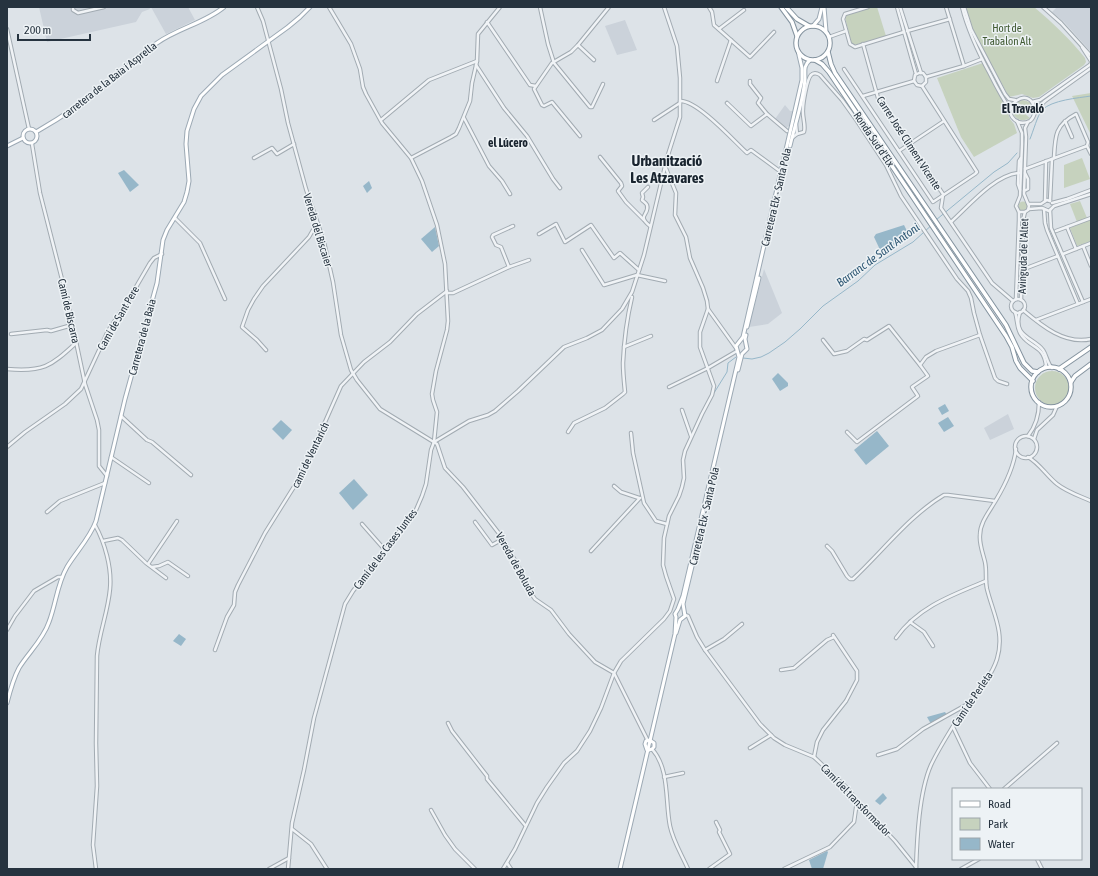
<svg xmlns="http://www.w3.org/2000/svg" width="1098" height="876" font-family="'Asap Condensed',sans-serif">
<rect width="100%" height="100%" fill="#dde3e8"/>
<g fill="#cbd2da">
<path d="M39,7H149L150,9L142,12L136,22L47,42Z"/>
<path d="M151,7H188L195,20L166,34Z"/>
<path d="M1057,7H1091V52L1064,22L1052,12Z"/>
<path d="M625,20L637,50L617,55L605,26Z"/>
<path d="M785,105L790,111H793L790,125L786,128L775,119Z"/>
<path d="M764,269L782,313L768,324L749,327Z"/>
<path d="M1008,414L1014,429L990,440L984,428Z"/>
</g>
<g fill="#c6d2be">
<path d="M871,7H877L886,36L854,45L851,42L845,17L848,14Z"/>
<path d="M966,7H1034C1053,23 1070,39 1085,58L1086,62L1084,65L1039,97L1033,98L1022,94L1009,97L972,29Z"/>
<path d="M983,63L1005,104L1010,119L1014,124L1017,133L974,157L961,137L937,78Z"/>
<path d="M1091,93V135L1072,96Z"/>
<path d="M1021,100C1029,100 1034,105 1033,113L1017,102Z"/>
<path d="M1014,105L1030,118C1023,122 1017,120 1013,114Z"/>
<path d="M1082,158L1090,179L1064,188V165Z"/>
<path d="M1080,201L1087,218L1077,222L1070,204Z"/>
<circle cx="1023" cy="206" r="4.5"/>
<path d="M1091,219V241L1077,246L1070,228Z"/>
<circle cx="1052" cy="388" r="17"/>
</g>
<g fill="#96b7c9">
<path d="M124,170L139,185L130,192L118,173Z"/>
<path d="M369,181L372,188L367,193L363,186Z"/>
<path d="M904,225L910,237L882,254L874,237L876,234Z"/>
<path d="M435,227L439,246L432,252L421,239Z"/>
<path d="M778,373L788,383V386L780,391L772,379Z"/>
<path d="M945,404L949,411L942,415L938,408Z"/>
<path d="M948,417L954,426L944,432L938,423Z"/>
<path d="M281,420L292,430L283,440L272,429Z"/>
<path d="M877,431L889,446L866,465L854,450Z"/>
<path d="M354,479L368,495L353,510L339,493Z"/>
<path d="M179,634L186,639L181,646L173,641Z"/>
<path d="M945,712L947,715L931,724L927,717Z"/>
<path d="M883,793L887,798L880,805L875,801Z"/>
<path d="M827,851L828,852L823,869H812L809,860Z"/>
</g>
<g fill="none" stroke-linecap="round" stroke-linejoin="round">
<g stroke="#96b7c9" stroke-width="1">
<path d="M1030,139C1033,132 1038,114 1042,110C1052,100 1078,98 1091,96"/>
<path d="M936,220L994,172L1008,163L1017,153"/>
<path d="M743,358L752,359L761,357L769,353L785,342L800,329L823,306L858,281L875,265L913,242L934,223"/>
<path d="M714,393L727,372L728,363L736,357"/>
</g>
<defs>
<g id="minor">
<path d="M73,7V10L78,13L104,7"/>
<path d="M257,7L263,21L281,89L288,123L306,189L324,242L333,282L341,335L351,370L357,380L380,409L437,444L445,468L463,487L501,536L520,569L530,592L535,599L551,610L569,634L595,662L614,673L648,741"/>
<path d="M540,7L548,44L554,63L590,107H592L603,84"/>
<path d="M709,7L712,12L714,25L750,57L774,32"/>
<path d="M868,7L845,14L843,19L850,44L855,47L904,32"/>
<path d="M897,7L916,74"/>
<path d="M900,7L921,73"/>
<path d="M946,7L964,66"/>
<path d="M962,7C968,31 978,52 990,74C996,86 1002,98 1010,109"/>
<path d="M964,7L971,29L1005,94L1009,99L1015,100"/>
<path d="M1043,7L1061,23L1091,56"/>
<path d="M487,22L530,85L536,86"/>
<path d="M7,29L29,129"/>
<path d="M719,29L744,10"/>
<path d="M907,31L950,19"/>
<path d="M829,37L846,31"/>
<path d="M863,44L878,98L943,194"/>
<path d="M578,45L594,60"/>
<path d="M1082,47L1091,61V64"/>
<path d="M476,65L504,108L527,136L553,179L560,188"/>
<path d="M844,69L933,202L975,174L977,172L922,86"/>
<path d="M926,77L964,66L982,59"/>
<path d="M717,81L731,40"/>
<path d="M750,81V84L761,98L758,103L767,114L787,131"/>
<path d="M914,81L917,85L922,86L926,82V77"/>
<path d="M914,81L915,75L919,73H923L926,77"/>
<path d="M863,96L914,81"/>
<path d="M680,101C697,100 733,140 746,152L747,153L751,150L781,172"/>
<path d="M1032,102L1040,100L1091,64"/>
<path d="M727,103L751,126L767,114"/>
<path d="M1035,111C1031,81 995,110 1018,122C1021,123 1026,123 1030,121C1034,118 1034,114 1036,110C1038,107 1042,104 1045,101L1091,68"/>
<path d="M464,118L489,166L502,181L510,194"/>
<path d="M381,120L429,80L477,61"/>
<path d="M654,120L680,103"/>
<path d="M1065,121L1072,137"/>
<path d="M796,124L797,134"/>
<path d="M580,136L552,102L544,106L542,105L534,89L552,63L571,52L578,45L609,7"/>
<path d="M792,138L797,134L804,132C806,125 802,117 803,109C803,103 807,79 811,75C814,72 817,73 820,75L842,100L857,121L886,165L901,196L957,279L968,291L971,298L974,313L980,335L995,378L998,381L1007,384"/>
<path d="M32,144L40,193L67,299L85,384L97,420L99,430V466L107,476"/>
<path d="M899,151L944,121"/>
<path d="M600,157L621,183L622,186L618,191L626,202L644,220"/>
<path d="M254,158L272,148L277,154L294,144"/>
<path d="M411,158L451,137L456,134L459,128L470,101L472,83L477,61L478,34L500,7"/>
<path d="M1054,158C1055,136 1055,125 1076,114L1088,142L1087,146L1091,154"/>
<path d="M1025,169L1087,146"/>
<path d="M648,187L642,193L643,197L642,200C644,202 646,203 647,205C650,215 636,215 650,226"/>
<path d="M1020,190L1018,184L1019,161L1021,158"/>
<path d="M1024,191L1028,189V179L1025,173"/>
<path d="M943,195L941,208L992,283L1013,301"/>
<path d="M1045,201L1046,161"/>
<path d="M1050,201L1052,159"/>
<path d="M1052,203L1067,199L1091,190"/>
<path d="M1029,204H1041L1047,200L1050,201"/>
<path d="M1029,209L1042,208L1049,211L1054,206L1091,194"/>
<path d="M1044,209L1045,223L1047,230L1078,304"/>
<path d="M1050,210L1051,228L1083,302"/>
<path d="M1019,212H1025L1028,210L1029,206L1024,194L1026,137L1025,128L1028,122"/>
<path d="M175,218L200,243L225,299"/>
<path d="M951,222C968,207 994,175 1019,173"/>
<path d="M1067,227L1076,249"/>
<path d="M1056,231L1091,218"/>
<path d="M539,234L556,224L565,242L591,225L614,258L620,253L639,270"/>
<path d="M1083,246L1091,266"/>
<path d="M582,250L604,285L637,275L665,281"/>
<path d="M1063,254L1091,243"/>
<path d="M509,267L501,247L496,245L492,237L493,235L513,226"/>
<path d="M1024,269L1058,256"/>
<path d="M447,293H453L509,267L529,260"/>
<path d="M1016,299L1019,220V212L1016,206L1020,196L1022,144V133L1017,121"/>
<circle cx="1018" cy="306" r="7"/>
<path d="M1021,300L1023,220L1025,212"/>
<path d="M708,309L736,348"/>
<path d="M1023,310C1042,326 1065,345 1091,339"/>
<path d="M1015,312C1018,320 1016,329 1022,336C1032,349 1043,345 1046,365L1043,369"/>
<path d="M1020,312C1012,337 1033,337 1043,350C1047,356 1047,363 1052,368"/>
<path d="M1036,320L1091,299"/>
<path d="M11,334L47,330L51,331L72,325"/>
<path d="M823,340L834,354L847,351L864,339L867,340L889,326L920,365"/>
<path d="M624,347L651,336"/>
<path d="M266,350L257,340L242,327L248,310L254,299L263,286L309,237L317,223"/>
<path d="M7,369C43,372 50,367 76,343"/>
<path d="M669,387L708,368L737,351"/>
<path d="M682,410L691,436"/>
<path d="M121,416L147,440L152,442L191,475"/>
<path d="M568,432L574,423L605,408L623,394L625,392C624,382 623,373 623,363C624,341 627,318 632,297"/>
<path d="M847,432L857,442L918,396L912,387L928,376L920,365L926,357L936,351L980,335"/>
<path d="M631,433L633,453L644,503L656,521L667,524"/>
<path d="M1028,436C1036,426 1039,415 1039,402"/>
<circle cx="1026" cy="447" r="11"/>
<path d="M1034,439L1037,430L1053,415L1057,406"/>
<path d="M434,442L469,421L488,415L495,411L518,391L564,347L587,338L602,330L622,309L632,292L644,255L667,158L680,117V78L677,46L664,7"/>
<path d="M7,447L25,432L65,404L81,389L108,331L129,299L150,263L154,258L162,254"/>
<path d="M111,457L149,483"/>
<path d="M1028,457C1039,463 1047,476 1057,484C1067,492 1080,496 1091,501"/>
<path d="M614,486L621,492L639,498"/>
<path d="M47,512L60,501L105,483"/>
<path d="M475,522L492,545L503,539"/>
<path d="M362,524L385,550"/>
<path d="M95,525C105,543 112,568 110,589C108,612 99,633 97,656L96,743L97,786L93,845L96,869"/>
<path d="M103,541L118,538L122,540L146,563L166,578"/>
<path d="M827,546L832,551L847,576L850,579H853C882,552 910,515 944,495H948L995,501"/>
<path d="M591,551L640,498"/>
<path d="M148,564L177,521"/>
<path d="M152,567L159,566L168,562L188,576"/>
<path d="M685,615L688,616L697,637L705,650L760,724L774,738L785,745L814,757L849,790L857,801L895,841L916,867"/>
<path d="M910,622L924,632L933,646"/>
<path d="M7,630L15,616L34,591L58,577H62"/>
<path d="M896,638C918,607 952,595 986,581"/>
<path d="M215,650L227,617L234,605L235,592L238,585L265,533L302,474L341,386L364,362L390,342L417,314L447,291"/>
<path d="M705,650L724,639L742,624"/>
<path d="M781,670L794,668L827,640L834,637"/>
<path d="M448,723L452,731L487,776V779L525,825"/>
<path d="M953,727L970,763L990,789"/>
<path d="M750,748L771,735"/>
<path d="M652,749C670,769 665,802 670,826C673,841 682,855 688,869"/>
<path d="M878,755L897,749L923,729L966,705"/>
<path d="M814,757L817,742L823,730L846,701L857,680V671L833,635"/>
<path d="M664,777L683,773"/>
<path d="M1004,789L1057,743"/>
<path d="M431,810L445,835L455,849L475,869"/>
<path d="M292,829L311,844L327,869"/>
<path d="M1037,859L1042,869"/>
<path d="M507,863L511,869"/>
<path d="M269,869L289,858"/>
<path d="M288,869L292,823L304,770L314,718L345,604L353,591L416,510L422,496L426,484L431,450L434,442L437,412L433,400L432,394L436,371L447,330L448,321L445,264L437,225L422,181L411,158L382,123L366,94L363,87L360,69L351,44L329,7"/>
<path d="M503,869L515,849L537,803L547,787L564,763L577,751L590,731L601,708L614,673L621,661L664,619L670,611L674,599L666,576L663,565L664,538L669,516L679,496L682,487L684,478L683,460L685,451L702,414L712,395L714,386L700,347V332L708,309L707,301L703,288L690,258L686,237L675,215L676,193L665,166"/>
<path d="M709,869L730,854L719,832L720,830L716,822"/>
<path d="M784,869L830,847L854,822L857,801"/>
<path d="M916,869C917,839 919,792 931,765C939,748 950,731 960,715C972,696 990,681 997,659C1005,633 993,613 987,589C985,580 987,571 985,562C983,553 979,544 980,535C980,522 990,511 996,500C1005,485 1014,466 1016,449"/>
<path d="M961,869L979,859"/>
</g>
<g id="major">
<path d="M824,7L826,31"/>
<path d="M813,26L819,19L822,7"/>
<circle cx="30" cy="136" r="7"/>
<path d="M36,132C64,116 90,98 114,78C129,66 141,53 157,43C178,28 205,23 224,7"/>
<path d="M7,146L23,138"/>
<path d="M790,146C795,124 803,102 805,79C805,71 803,66 810,60"/>
<path d="M747,327L759,278"/>
<path d="M738,370L742,354L747,349L745,339L746,335"/>
<path d="M676,633L680,620L685,616L683,604L701,529"/>
<path d="M7,703C10,691 13,679 19,668C28,653 43,640 49,622C56,604 57,584 67,567C76,552 90,538 96,521L125,399L157,283L163,240L167,230L184,202L187,192L189,181L186,144L187,131L194,109L201,96L222,75L288,27L300,17L310,7"/>
<path d="M647,750L645,744L646,741L650,740"/>
<path d="M649,750L652,749L654,747V743L651,741"/>
<path d="M620,869L675,634L676,617L675,614L678,609L683,596L739,357L736,346L743,337L802,80V68L798,51"/>
</g>
<g id="highway">
<path d="M781,7L792,22L797,36"/>
<path d="M786,7L797,19L809,26"/>
<circle cx="813" cy="43" r="17"/>
<path d="M828,52L831,64L835,73L1006,325L1024,363L1032,371L1038,372"/>
<path d="M815,60L822,64L829,72L1006,336L1012,347L1016,361L1020,368L1033,381"/>
<circle cx="1051" cy="387" r="20"/>
<path d="M1059,369L1091,347"/>
<path d="M1071,382L1075,376L1091,364"/>
</g>
</defs>
<use href="#minor" stroke="#a2abb2" stroke-width="4.5"/>
<use href="#major" stroke="#9ca9b4" stroke-width="5"/>
<use href="#highway" stroke="#84939f" stroke-width="5.5"/>
<use href="#minor" stroke="#f0f3f6" stroke-width="2.5"/>
<use href="#major" stroke="#fff" stroke-width="3"/>
<use href="#highway" stroke="#fff" stroke-width="3.5"/>
</g>
<g text-anchor="middle" dominant-baseline="central" stroke-width="3" stroke-linejoin="round" paint-order="stroke">
<g font-size="11" fill="#415b33" stroke="#edf2f5">
<text x="1007" y="28">Hort de<tspan x="1007" dy="13">Trabalon Alt</tspan></text>
</g>
<g font-size="11" fill="#26333f" stroke="#edf2f5">
<text transform="translate(109 80) rotate(-38)">carretera de la Baia i Asprella</text>
<text transform="translate(874 139) rotate(56)">Ronda Sud d'Elx</text>
<text transform="translate(909 143) rotate(57)">Carrer José Climent Vicente</text>
<text transform="translate(776 197) rotate(-77)">Carretera Elx - Santa Pola</text>
<text transform="translate(318 230) rotate(73)">Vereda del Biscaier</text>
<text transform="translate(1023 256) rotate(-88)">Avinguda de l'Altet</text>
<text transform="translate(69 311) rotate(77)">Camí de Biscarra</text>
<text transform="translate(118 318) rotate(-60)">Camí de Sant Pere</text>
<text transform="translate(142 337) rotate(-75)">Carretera de la Baia</text>
<text transform="translate(310 455) rotate(-64)">camí de Ventarich</text>
<text transform="translate(704 516) rotate(-77)">Carretera Elx - Santa Pola</text>
<text transform="translate(385 549) rotate(-53)">Camí de les Cases Juntes</text>
<text transform="translate(516 564) rotate(61)">Vereda de Boluda</text>
<text transform="translate(972 699) rotate(-56)">Camí de Perleta</text>
<text transform="translate(856 800) rotate(46)">Camí del transformador</text>
</g>
<g font-size="12" font-weight="bold" fill="#19242f" stroke="#edf2f5">
<text x="1023" y="109">El Travaló</text>
<text x="508" y="143">el Lúcero</text>
</g>
<g font-size="12" font-style="italic" fill="#2f5874" stroke="#edf2f5">
<text transform="translate(878 255) rotate(-36)">Barranc de Sant Antoni</text>
</g>
<g font-size="15" font-weight="bold" fill="#19242f" stroke="#edf2f5">
<text x="667" y="160">Urbanització<tspan x="667" dy="17">Les Atzavares</tspan></text>
</g>
</g>
<rect width="1098" height="876" fill="none" stroke="#26333f" stroke-width="16"/>
<rect x="952" y="788" width="130" height="72" fill="#edf2f5" stroke="#9da6ac"/>
<rect x="960" y="801" width="20" height="6" fill="#ffffff" stroke="#9da6ac"/>
<text x="988" y="808" font-size="12" fill="#26333f">Road</text>
<rect x="960" y="818" width="20" height="12" fill="#c6d2be" stroke="#9da6ac"/>
<text x="988" y="828" font-size="12" fill="#26333f">Park</text>
<rect x="960" y="838" width="20" height="12" fill="#96b7c9" stroke="#9da6ac"/>
<text x="988" y="848" font-size="12" fill="#26333f">Water</text>
<path d="M18 34v6h72v-6" fill="none" stroke="#26333f" stroke-width="2"/>
<text x="24" y="34" font-size="12" fill="#26333f" stroke="#edf2f5" stroke-width="3" paint-order="stroke">200 m</text>
</svg>
